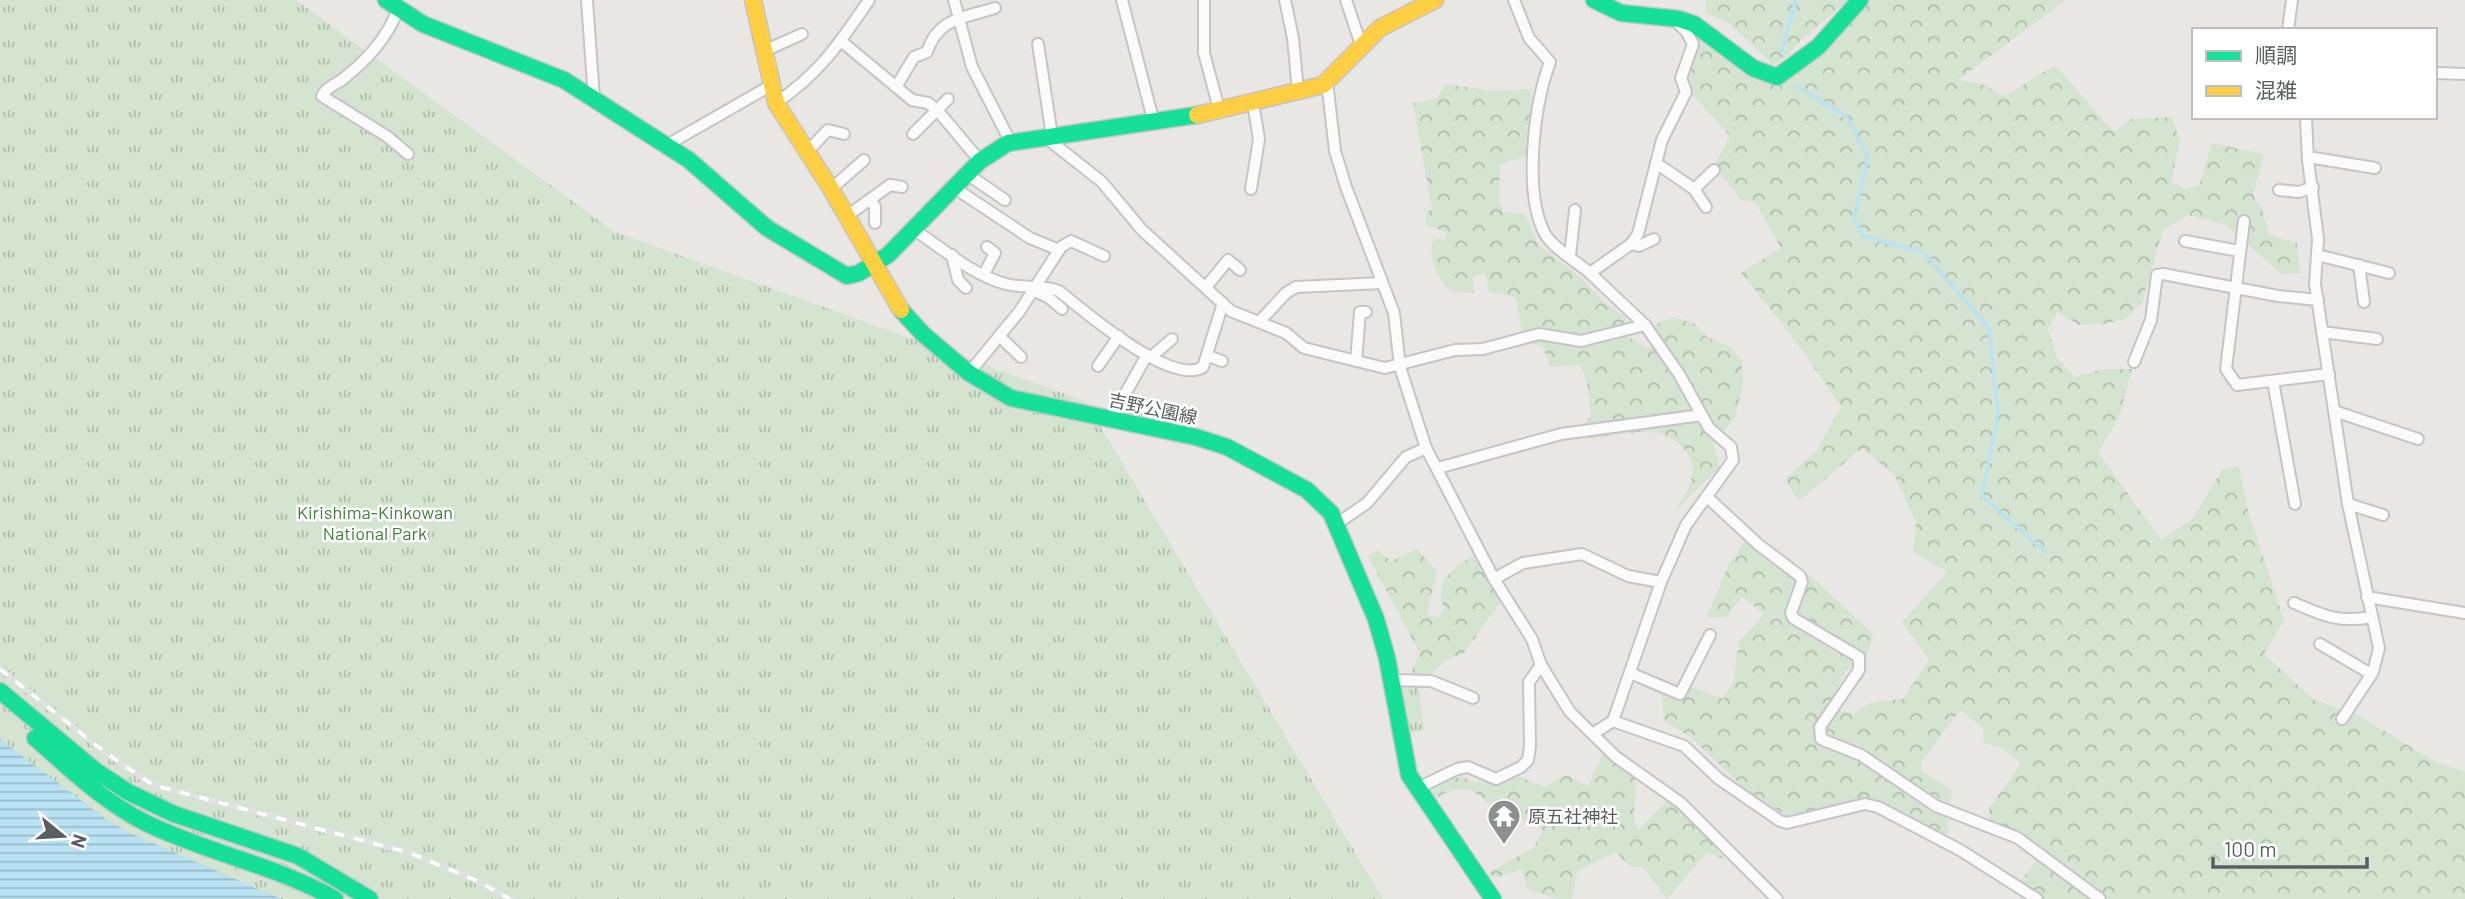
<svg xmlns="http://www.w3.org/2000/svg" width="2465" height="899" font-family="Barlow,'Noto Sans JP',sans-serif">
<defs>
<pattern id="forest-crowns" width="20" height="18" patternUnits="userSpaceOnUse" patternTransform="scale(1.75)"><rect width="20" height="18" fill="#d5e4d0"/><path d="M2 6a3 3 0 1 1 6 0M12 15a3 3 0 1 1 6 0" fill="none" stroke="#b0bcac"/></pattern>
<pattern id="park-tufts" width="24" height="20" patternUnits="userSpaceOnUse" patternTransform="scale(1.75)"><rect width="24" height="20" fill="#d5e4d0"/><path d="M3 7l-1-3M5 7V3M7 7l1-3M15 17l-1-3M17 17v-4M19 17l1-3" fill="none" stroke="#b0bcac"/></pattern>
<pattern id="water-rules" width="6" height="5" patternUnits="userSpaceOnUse" patternTransform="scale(1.75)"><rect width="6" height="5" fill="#b9e2f3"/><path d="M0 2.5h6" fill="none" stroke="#99bac8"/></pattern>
</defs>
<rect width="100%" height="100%" fill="#e9e7e4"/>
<g fill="url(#forest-crowns)">
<path d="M1705,0H1849L1801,40L1784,59L1773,65L1730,24L1706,13Z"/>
<path d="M1864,0H2066L1958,80L1985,85L2005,96L2055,65L2114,132L2131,119L2172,117L2180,141L2171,182L2186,189L2199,186L2212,143L2264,154L2253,195L2262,209L2269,235L2297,243L2300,273L2281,274L2226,225L2188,215L2163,231L2142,303L2127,318L2105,324L2079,325L2057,312L2048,329L2057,358L2075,377L2103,369H2132L2120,415L2098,452L2161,540L2193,519L2222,470L2239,466L2247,506L2284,621L2264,654L2314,700L2356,714L2436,762L2465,772V899H2040L2020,882L2035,862V854L2021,848L2022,837L1990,822L1989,808L2021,764L2002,748L1984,743L1983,728L1960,710L1922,761V772L1953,790L1947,816L1949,833L1933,836L1867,806L1813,818L1788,817L1743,787L1692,738L1664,721L1661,691L1682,699L1689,686L1723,699L1733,682L1739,642L1764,614L1742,597L1726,617L1706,618L1728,566L1745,541L1781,571L1810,575L1873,634L1867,656L1846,671L1827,709L1855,713L1870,703L1903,699L1929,660L1902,622L1947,572L1913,552L1916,522L1894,475L1862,448L1799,501L1785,479L1818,449L1841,406L1791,335L1741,273L1781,248L1755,202L1741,200L1714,166L1730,136L1685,86L1689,30L1760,80L1776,83L1797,73L1817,56Z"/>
<path d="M1445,84L1493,91L1532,89L1531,154L1500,165L1499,200L1504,212L1525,214L1538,244L1580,277L1604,302L1627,318L1619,332L1646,347L1657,348L1652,326L1674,317L1695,324L1707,337L1731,347L1742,361L1743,385L1735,418L1713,444L1720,467L1671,515C1690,490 1706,464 1675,441C1668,436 1659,432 1650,432C1629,431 1606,438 1585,439L1577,433L1591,416L1587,383L1580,365L1550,367L1543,347L1524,341L1515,297L1489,292L1485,273L1473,276L1474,293L1451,292C1437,277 1427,258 1434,238L1445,240L1447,232L1426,225V213L1432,209L1413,103L1436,99Z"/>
<path d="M1417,549L1437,571L1427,614L1439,618L1444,608C1432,580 1457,564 1479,553L1501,601L1464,653L1446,660L1407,697C1406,672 1414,673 1419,652L1368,556L1378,550L1391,561Z"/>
<path d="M1604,751L1636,776L1634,820L1639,830L1668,799L1703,832L1726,861L1707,852L1667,899L1643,867L1630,866L1615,852L1577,871L1572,899H1556L1527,889L1522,869L1494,878L1488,872L1534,848L1542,830L1530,820C1484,824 1483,768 1437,798L1428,791C1447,778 1455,773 1477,783L1511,773L1544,787L1567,775L1588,786Z"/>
</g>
<g fill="url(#park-tufts)">
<path d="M0,0H296L615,232L1085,401L1383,899H0Z"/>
<path d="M1404,682L1418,683L1424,730L1404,734L1397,689Z"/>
</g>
<path fill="url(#water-rules)" d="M0,739L107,820L130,833L281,899H0Z"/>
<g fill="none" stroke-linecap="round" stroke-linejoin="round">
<g stroke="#b9e2f3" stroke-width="3.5">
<path d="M1781,52L1796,0"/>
<path d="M1797,86L1847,117L1868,158L1854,218L1863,236L1923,252L1989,328L1998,414L1982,496L2046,552"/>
</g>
<defs>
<g id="street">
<path d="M587,0L594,99"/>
<path d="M954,0L972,67L1011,143"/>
<path d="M1122,0L1154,123"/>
<path d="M1204,0V53L1219,109"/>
<path d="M1285,0L1293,38L1298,91"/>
<path d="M1346,0L1361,45"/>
<path d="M1514,0L1529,38L1550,62C1534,105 1523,193 1545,234C1553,248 1577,262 1590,273L1631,244L1638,234L1662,140L1686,92L1681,78L1693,44L1686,31L1675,21"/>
<path d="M398,10C386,39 368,59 343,79C335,85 326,87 322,96L388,137L408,154"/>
<path d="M2288,30L2292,0"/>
<path d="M841,41L912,100L928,103L938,111L980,161"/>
<path d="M1038,44L1052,136"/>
<path d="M764,51L802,34"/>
<path d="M2435,73L2465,74"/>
<path d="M1327,81L1335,151L1346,187L1394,313L1400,367L1426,448L1494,579L1532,639L1541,665L1570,712L1616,757L1681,803L1777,899"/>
<path d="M896,87L914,57L927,52C938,18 963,18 995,8"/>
<path d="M776,103C820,73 839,44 869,0"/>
<path d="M2306,117L2308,160L2318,239L2315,284L2348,504L2379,648L2373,672L2342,719"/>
<path d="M913,134L948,99"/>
<path d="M1045,137L1102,182L1142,230L1231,311L1286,333L1304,348L1385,368L1455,350L1483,349L1539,334L1581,341L1645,325"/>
<path d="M667,145L770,86"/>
<path d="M806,153L828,130L844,134"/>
<path d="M2308,157L2375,168"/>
<path d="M1656,163L1694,189L1706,207"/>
<path d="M967,174L1005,200"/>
<path d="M953,187L1030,238L1059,250"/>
<path d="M831,189L864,160"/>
<path d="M1251,189L1259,139L1253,103"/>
<path d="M1694,189L1714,170"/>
<path d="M2279,190L2299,192L2313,187"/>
<path d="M871,200L875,207V223"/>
<path d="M847,216L890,185L902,187"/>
<path d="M2244,221L2226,369L2237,385L2329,374"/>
<path d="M913,229C942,248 972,275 1006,284C1024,289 1042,284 1059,291C1085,312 1172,387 1203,367L1223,303"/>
<path d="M2185,241L2239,251"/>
<path d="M1631,244L1639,246L1654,239"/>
<path d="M952,255L958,280L966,288"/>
<path d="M2317,255L2389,273"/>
<path d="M1570,256L1575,210"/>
<path d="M2359,265L2364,302"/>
<path d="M1590,273L1645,325L1679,374L1709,428L1731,447L1733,460L1686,525L1661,582L1613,721L1594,733"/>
<path d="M984,274L995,253L987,247"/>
<path d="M1206,287L1228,260L1240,270"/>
<path d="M1034,291L1048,297L1062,309"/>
<path d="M1259,322L1286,293L1296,287L1382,283"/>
<path d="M2322,332L2377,339"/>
<path d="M999,336L1021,357"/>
<path d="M1208,356L1222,361"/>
<path d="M1151,357L1172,339"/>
<path d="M1356,361L1360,312H1366"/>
<path d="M2134,362L2151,320L2157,275L2163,274L2278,296L2318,300"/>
<path d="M1098,366L1119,336"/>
<path d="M969,373L1019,312L1061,247L1071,241L1104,256"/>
<path d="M2273,381L2295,504"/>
<path d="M1121,403L1147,410"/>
<path d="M2334,411L2418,439"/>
<path d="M1111,419L1147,355"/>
<path d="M1438,468L1561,434L1702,415"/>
<path d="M1707,497L1759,545L1800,576L1802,582L1791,613L1793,618L1859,657V670L1820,727L1821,739L1861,755L1936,806L2018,838L2100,899"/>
<path d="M2348,504L2383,515"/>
<path d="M1338,523L1367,503L1406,457L1426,448"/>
<path d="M1494,579L1523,563L1582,554L1628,576L1661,582"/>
<path d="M2367,597L2465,613"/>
<path d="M2294,603C2325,616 2338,623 2372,617"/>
<path d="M2320,644L2371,674"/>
<path d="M1630,673L1680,694L1710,635"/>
<path d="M1391,680L1431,681L1473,698"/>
<path d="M1613,721L1684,746L1719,779L1780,821L1787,823L1865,804L1878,807L1960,850L2037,899"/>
<path d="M1416,789L1457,769L1468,767L1496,779L1521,767L1528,760L1530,746L1529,682L1541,665"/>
</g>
<g id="fast">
<path d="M386,0L423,24L564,80L689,160L767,228L847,276L859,273L888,255L980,161L1008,143L1197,115"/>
<path d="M1594,0L1621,13L1679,19L1694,24L1753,68L1777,77L1818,47L1860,0"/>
<path d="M901,310L923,334L969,373L1011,398L1196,437L1227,447L1307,490L1331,513L1376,619L1387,658L1409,775L1493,899"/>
<path d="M0,691L96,771L128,792L174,814L298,856L370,899"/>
<path d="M35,738C70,769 104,802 146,823C207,853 275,865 335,899"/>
</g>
<g id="slow">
<path d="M753,0L776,103L831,189L901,310"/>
<path d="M1197,115L1323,85L1380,28L1435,0"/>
</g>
</defs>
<use href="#street" stroke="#c5c5c5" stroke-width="14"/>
<use href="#fast" stroke="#c4c5c5" stroke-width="19"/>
<use href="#slow" stroke="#c4c5c5" stroke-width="19"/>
<use href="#street" stroke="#fcfbfb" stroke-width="10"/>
<use href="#fast" stroke="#16e098" stroke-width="16"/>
<use href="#slow" stroke="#ffcf43" stroke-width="16"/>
<defs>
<path id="rail" d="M0,669L106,753L153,785L410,853L475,880L510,899"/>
</defs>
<use href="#rail" stroke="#e0e1e1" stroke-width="6"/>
<use href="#rail" stroke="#fff" stroke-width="3.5" stroke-dasharray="10" stroke-linecap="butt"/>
</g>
<defs>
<symbol id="temple-pin" viewBox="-11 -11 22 30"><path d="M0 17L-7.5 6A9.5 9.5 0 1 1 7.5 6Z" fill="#8c8e8f" stroke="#fff"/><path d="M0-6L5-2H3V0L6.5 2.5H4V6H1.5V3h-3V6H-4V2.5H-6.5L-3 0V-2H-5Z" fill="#fff"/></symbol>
</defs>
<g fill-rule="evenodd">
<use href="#temple-pin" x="1485" y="797" width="38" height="52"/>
</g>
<g text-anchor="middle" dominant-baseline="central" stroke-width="5" stroke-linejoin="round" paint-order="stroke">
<g font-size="18" fill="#5a5e61" stroke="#fff">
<text transform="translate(1153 408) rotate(12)">吉野公園線</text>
</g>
<g font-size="18" fill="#40803a" stroke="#fff">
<text x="375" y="512">Kirishima-Kinkowan<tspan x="375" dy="21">National Park</tspan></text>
</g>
<g font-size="18" fill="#5a5e61" stroke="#fff" text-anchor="start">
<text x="1528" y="816">原五社神社</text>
</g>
</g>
<rect x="2192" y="28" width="245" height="91" fill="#ffffff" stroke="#bdbfc0" stroke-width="2"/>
<rect x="2206" y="51" width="35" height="10" fill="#16e098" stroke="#bdbfc0" stroke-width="2"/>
<text x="2255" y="63" font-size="21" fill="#5a5e61">順調</text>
<rect x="2206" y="86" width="35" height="10" fill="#ffcf43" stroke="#bdbfc0" stroke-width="2"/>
<text x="2255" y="98" font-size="21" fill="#5a5e61">混雑</text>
<g transform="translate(63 836) rotate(108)" stroke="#ffffff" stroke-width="5" paint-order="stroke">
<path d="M0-5L12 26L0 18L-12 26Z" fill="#5a5e61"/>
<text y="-10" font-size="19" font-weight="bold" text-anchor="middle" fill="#5a5e61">N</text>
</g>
<path d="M2213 857v10h154v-10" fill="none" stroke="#5a5e61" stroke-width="3.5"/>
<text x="2224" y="857" font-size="21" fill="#5a5e61" stroke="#ffffff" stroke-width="5" paint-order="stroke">100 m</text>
</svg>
